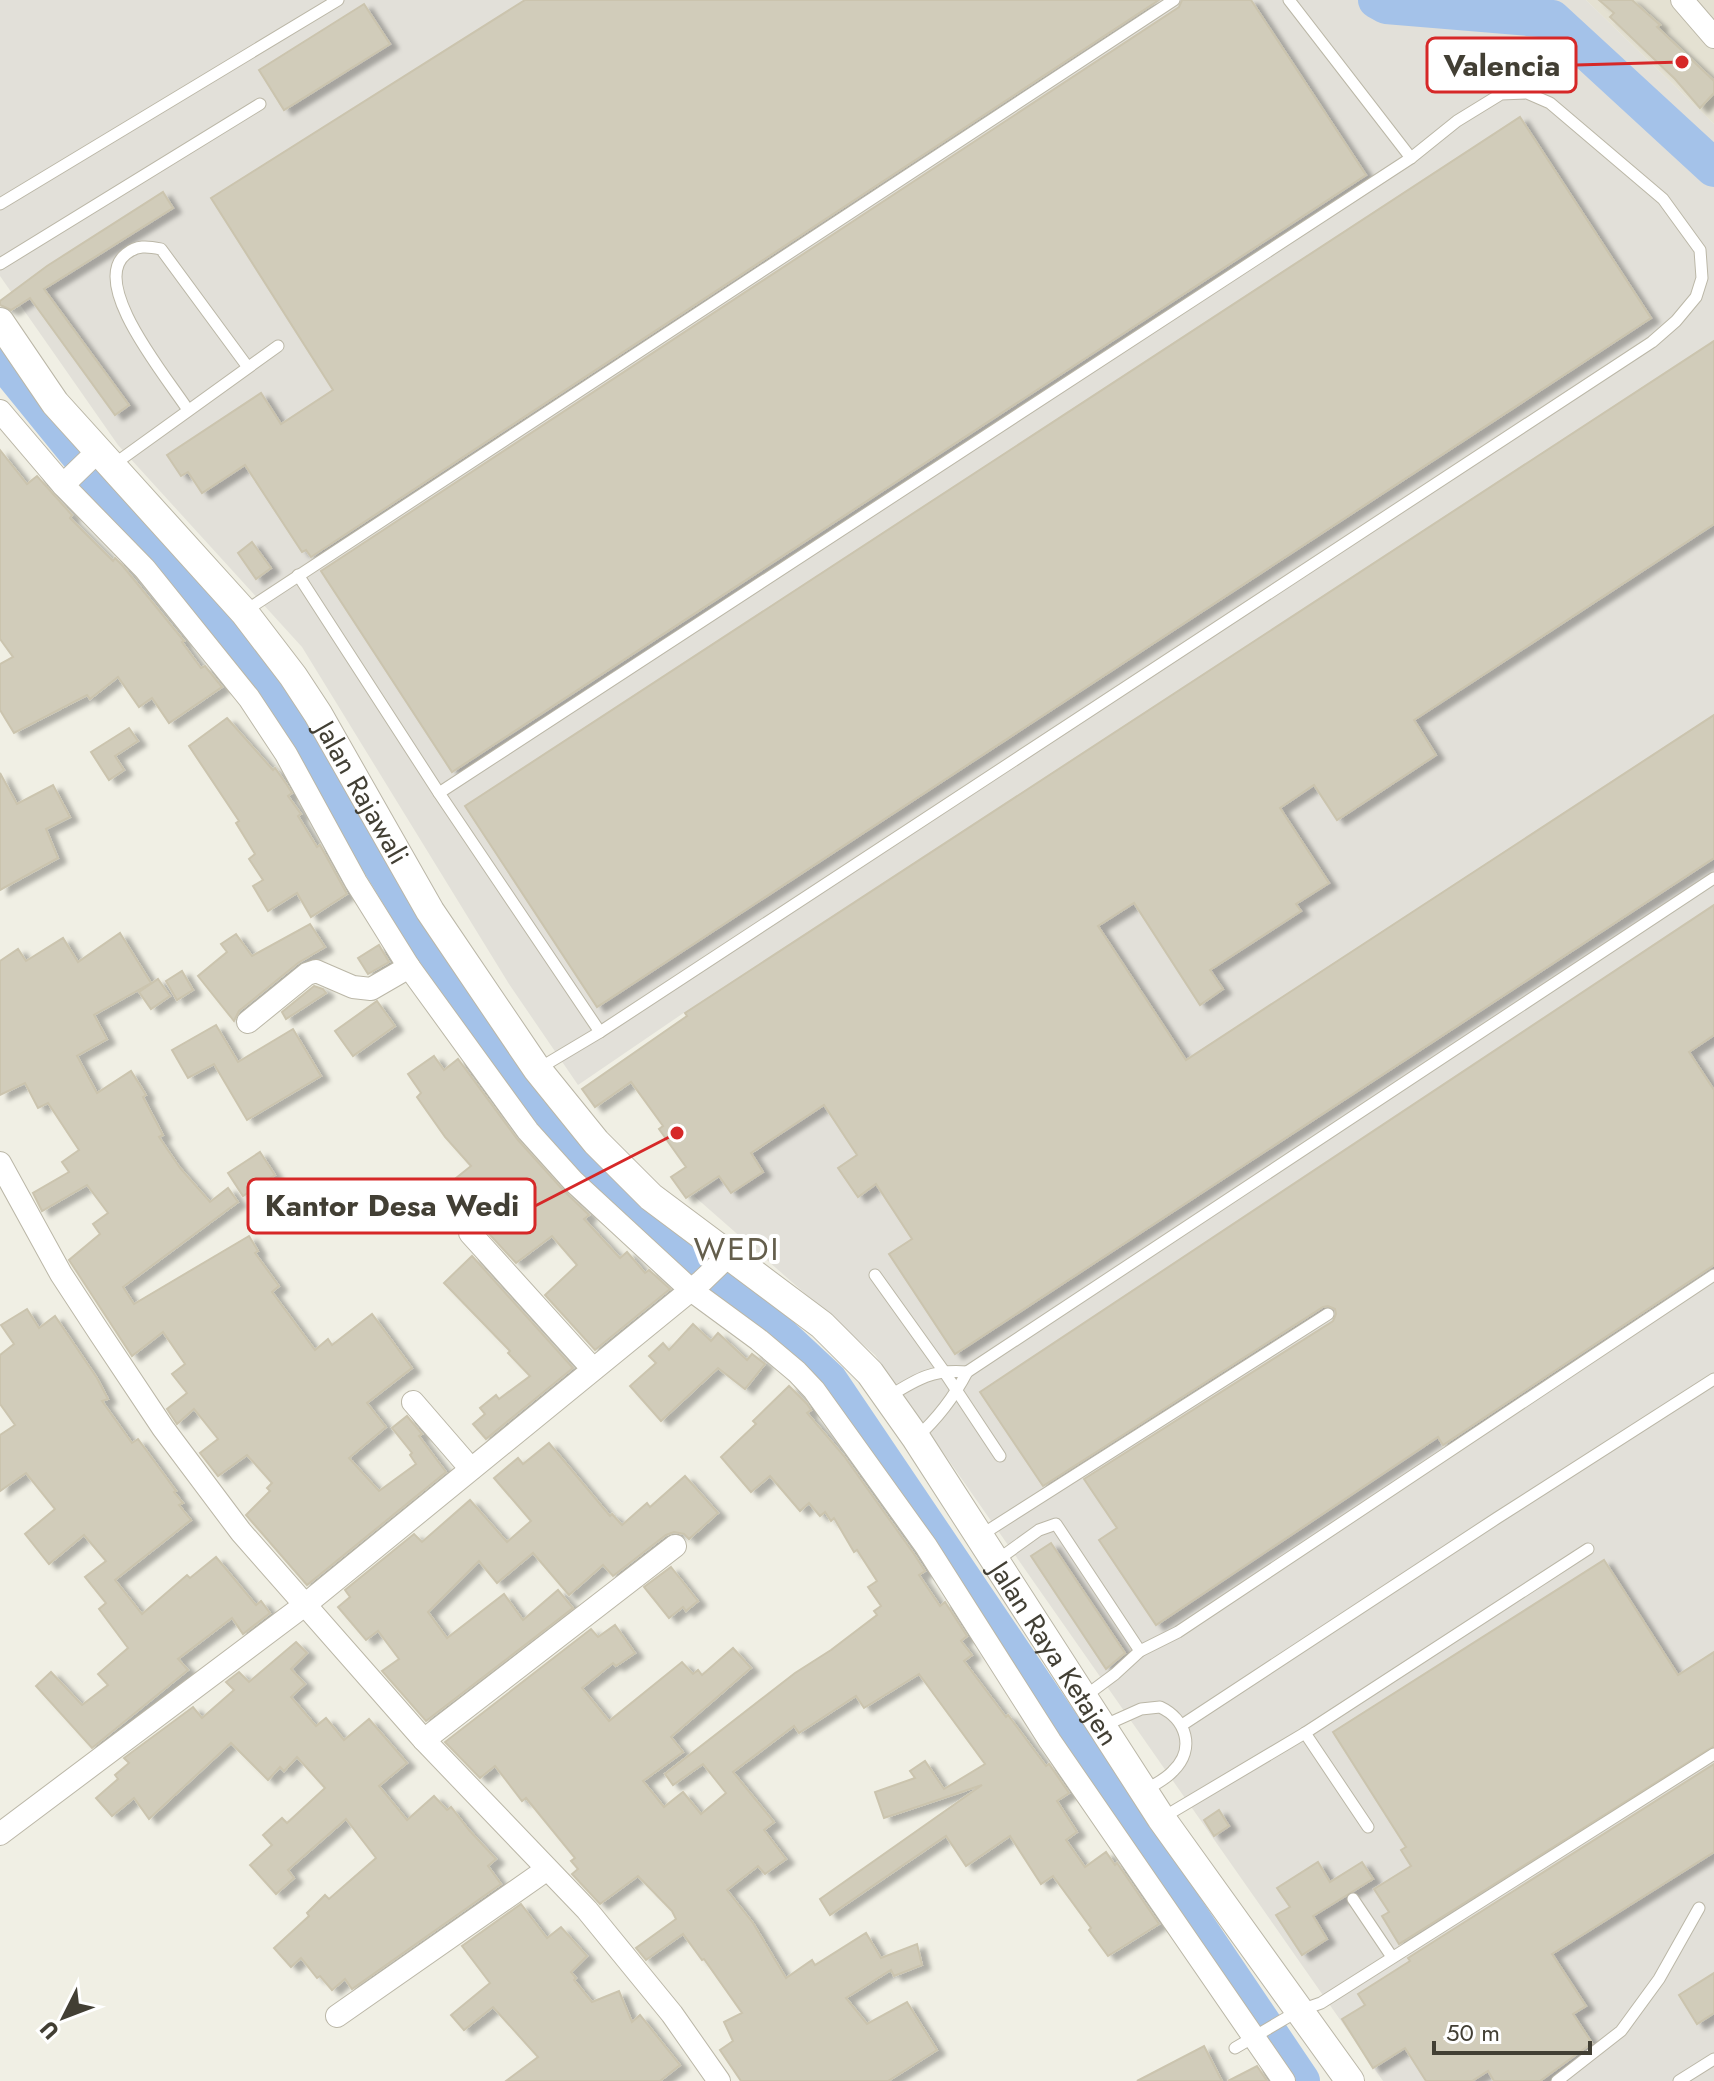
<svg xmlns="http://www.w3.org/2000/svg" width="1714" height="2081" font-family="Jost,sans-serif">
<defs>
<filter id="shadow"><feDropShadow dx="8" dy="4.5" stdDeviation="2" flood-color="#0004"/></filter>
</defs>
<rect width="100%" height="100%" fill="#f0efe4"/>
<path fill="#e4e1d2" d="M1586,0H1714V124Z"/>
<path fill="#e2e0d9" d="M0,0H1586L1714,124V2081H1383L875,1355L694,1196L770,1142L685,1012L578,1085L509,984L302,647L118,445L0,276Z"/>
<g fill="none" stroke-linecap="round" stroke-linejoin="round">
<g stroke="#a4c2e9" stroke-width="38">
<path d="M1377,0L1386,5L1552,19L1714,168"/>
<path d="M0,357L138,527L261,667L500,1059L588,1156L829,1381L1301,2081"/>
</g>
</g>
<g fill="#d1ccba" stroke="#cbc4ae" stroke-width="2" filter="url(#shadow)">
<path d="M525,0H1159L311,557L306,550L302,552L245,465L202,493L188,472L181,476L167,455L261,393L281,424L333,390L211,198Z"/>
<path d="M1182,0H1251L1366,175L452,772L321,571L1179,7Z"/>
<path d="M1599,0H1632L1660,25L1657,27L1714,81V93L1700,108L1675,79L1610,17L1614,13Z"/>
<path d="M364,4L390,44L284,110L259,70Z"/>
<path d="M1520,117L1651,318L597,1007L465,806Z"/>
<path d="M163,192L173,208L44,289L129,405L115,415L30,298L11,310L0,305V301L47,266Z"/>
<path d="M1714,341V524L1414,720L1436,755L1337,820L1314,785L1280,808L1329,883L1296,904L1301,911L1210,970L1223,989L1200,1005L1134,903L1098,926L1186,1060L1714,715V858L955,1354L889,1254L912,1239L876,1184L858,1197L838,1168L857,1155L824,1105L751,1153L763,1172L731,1193L719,1176L686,1198L671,1177L686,1167L659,1129L663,1126L631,1082L595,1107L582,1089L687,1016L685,1013Z"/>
<path d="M0,450L27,484L37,476L72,515L70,518L113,561L115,558L122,565L184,641L182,642L201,668L205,666L222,687L169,723L152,698L139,707L118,677L90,699L87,695L14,733L0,710V664L13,657L0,639Z"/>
<path d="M252,542L271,568L256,579L238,553Z"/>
<path d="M227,718L273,770L275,768L287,785L292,793L288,796L301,814L298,816L317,847L320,845L347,894L311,917L297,893L268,911L253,886L263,880L249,859L255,854L236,823L239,821L189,746Z"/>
<path d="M129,728L138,741L115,756L124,770L109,780L91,752Z"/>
<path d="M0,773L17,804L53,785L70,817L46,829L58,858L0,890Z"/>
<path d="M1714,905V1035L1689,1052L1714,1090V1265L1443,1445L1438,1437L1156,1625L1099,1540L1117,1528L1084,1479L1333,1321L1336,1314L1335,1309L1328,1306L1323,1307L1043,1486L980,1392Z"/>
<path d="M310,924L325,947L298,963L239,1011L234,1021L198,976L227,952L221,944L236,934L252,956Z"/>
<path d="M120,933L151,983L94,1015L107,1039L77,1056L97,1093L131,1071L146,1095L143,1097L163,1135L159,1137L180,1168L210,1202L228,1188L238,1202L123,1287L134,1304L249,1236L258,1251L255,1253L279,1286L272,1292L315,1350L328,1339L332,1345L372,1314L412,1368L367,1403L386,1427L349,1458L379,1491L416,1464L410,1455L412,1453L392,1428L407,1416L422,1434L419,1436L446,1472L307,1585L246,1515L270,1491L267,1488L272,1483L247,1455L218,1476L200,1453L218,1439L194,1409L177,1424L167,1409L187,1393L172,1374L185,1364L163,1332L132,1356L69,1260L100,1234L93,1224L108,1213L87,1185L42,1211L33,1193L69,1172L62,1162L79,1150L48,1103L38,1108L25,1083L0,1095V961L18,949L26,961L63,938L78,962Z"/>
<path d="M379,945L389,962L368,974L358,958Z"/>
<path d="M182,971L193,990L177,1000L166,981Z"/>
<path d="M158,979L170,996L151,1009L139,992Z"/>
<path d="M314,986L323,989L326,993L286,1019L282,1012Z"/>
<path d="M377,1001L395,1026L353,1056L335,1031Z"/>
<path d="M216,1025L238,1062L293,1029L321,1076L247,1120L214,1064L188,1078L172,1050Z"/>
<path d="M434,1056L444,1070L458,1059L518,1140L563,1190L589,1215L584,1219L620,1258L627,1252L645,1273L649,1270L670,1289L595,1350L545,1295L577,1265L552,1236L516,1263L480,1224L466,1213L445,1187L471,1166L445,1137L417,1097L421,1093L408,1074Z"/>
<path d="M260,1152L275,1175L243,1196L228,1173Z"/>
<path d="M472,1256L573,1368L486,1439L473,1424L485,1414L480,1408L496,1395L499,1399L530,1376L508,1353L510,1351L444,1283Z"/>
<path d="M27,1309L39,1328L55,1316L97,1378L108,1399L102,1401L132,1443L138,1439L176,1491L174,1492L183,1503L179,1505L191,1520L115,1580L142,1614L187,1575L190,1578L216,1557L256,1605L261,1601L270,1613L243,1634L232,1618L178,1659L188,1670L92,1748L36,1686L51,1672L82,1705L108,1685L98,1674L128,1648L99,1609L106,1603L85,1577L106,1561L84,1535L49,1564L25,1534L55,1509L26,1473L0,1491V1435L15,1425L0,1404V1355L14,1344L1,1325Z"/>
<path d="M693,1324L711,1341L718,1333L747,1360L752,1354L765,1364L745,1389L718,1368L661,1421L630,1386L656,1363L649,1356L663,1343L669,1350Z"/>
<path d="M789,1386L807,1404L811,1410L807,1413L844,1456L914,1554L925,1571L919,1575L940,1606L945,1602L967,1636L961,1641L972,1655L964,1661L1006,1717L1008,1715L1046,1766L1049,1764L1069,1793L1057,1801L1077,1832L1066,1840L1085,1867L1106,1852L1115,1865L1117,1863L1159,1924L1108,1956L1089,1930L1091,1928L1053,1876L1041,1884L1010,1836L966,1866L946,1836L830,1915L820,1899L982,1785L884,1818L875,1792L915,1778L910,1771L925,1761L944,1789L985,1764L919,1674L864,1708L856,1696L799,1733L794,1726L733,1772L774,1822L764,1830L786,1859L765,1874L758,1866L727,1890L753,1923L786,1978L812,1960L815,1965L866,1933L881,1958L917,1944L922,1965L894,1976L891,1970L846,1998L867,2024L907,2002L937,2050L888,2081H741L720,2050L733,2041L724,2022L742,2013L704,1959L702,1960L683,1934L646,1960L636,1948L676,1919L672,1911L638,1876L600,1904L572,1874L578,1869L571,1861L575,1858L526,1798L522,1801L495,1766L480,1778L445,1742L591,1629L598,1637L615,1625L635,1653L616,1666L613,1663L582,1688L609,1721L682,1662L693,1674L698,1670L702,1675L733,1648L751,1668L671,1737L683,1752L643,1781L664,1807L683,1792L701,1814L726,1793L703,1764L673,1785L665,1774L795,1673L831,1650L877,1615L874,1611L881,1606L868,1587L877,1581L857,1550L854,1552L834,1518L831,1521L825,1512L820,1516L809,1503L800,1511L770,1476L751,1492L721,1457L756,1424L753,1421Z"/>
<path d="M549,1443L610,1516L612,1514L622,1525L647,1503L650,1507L685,1476L718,1513L689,1539L684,1534L674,1532L666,1535L613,1576L603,1565L569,1595L533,1553L497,1583L479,1561L428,1612L447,1638L504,1594L523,1620L558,1590L573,1608L426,1721L382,1671L399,1659L378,1631L366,1640L338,1607L350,1597L345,1590L414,1534L422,1542L470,1500L507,1542L531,1521L494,1478L518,1458L523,1464Z"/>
<path d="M1051,1543L1125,1653L1106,1669L1031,1556Z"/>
<path d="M1604,1560L1678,1675L1714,1652V1746L1399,1944L1382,1916L1389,1912L1374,1889L1411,1866L1401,1850L1406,1847L1333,1732Z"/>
<path d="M671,1567L698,1601L686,1611L683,1607L669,1618L644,1587Z"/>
<path d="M296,1642L307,1653L291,1669L305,1684L291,1697L316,1726L326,1718L344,1740L369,1719L407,1763L379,1786L407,1820L434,1796L447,1810L451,1807L469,1830L496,1859L488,1866L501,1884L352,1989L345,1979L332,1990L320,1976L317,1978L301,1958L291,1967L274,1948L309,1916L307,1913L325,1895L329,1899L376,1858L346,1819L288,1870L294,1878L276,1894L250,1865L272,1845L263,1835L282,1818L287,1823L325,1788L297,1757L284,1771L280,1767L268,1780L231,1743L149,1819L134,1798L112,1816L96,1798L118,1779L115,1775L129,1763L124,1758L193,1707L202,1718L234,1690L226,1682L239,1672L249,1682Z"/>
<path d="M1714,1764V1852L1552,1954L1586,2006L1573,2014L1592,2043L1540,2081H1494L1488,2071L1472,2081H1426L1405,2048L1373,2068L1342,2019L1365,2005L1358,1994L1410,1961L1408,1958Z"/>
<path d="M1219,1810L1229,1826L1214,1836L1204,1820Z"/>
<path d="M1318,1862L1330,1882L1362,1862L1373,1879L1313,1916L1327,1939L1302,1955L1276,1915L1290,1907L1277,1888Z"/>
<path d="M521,1904L547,1938L561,1927L587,1956L571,1972L576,1978L574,1980L592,2002L619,1991L632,2022L640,2015L680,2065L660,2081H506L538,2057L493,2007L464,2030L451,2015L490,1983L462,1946Z"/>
<path d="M1714,1973V2013L1697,2024L1679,1995Z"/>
<path d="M1204,2046L1222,2081H1137Z"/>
<path d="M1257,2066L1267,2081H1228Z"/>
</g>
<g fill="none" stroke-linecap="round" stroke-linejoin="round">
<defs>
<g id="service">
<path d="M1289,0L1411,158"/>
<path d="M0,204L338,0"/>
<path d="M0,264L260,104"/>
<path d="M188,410C169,380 88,284 126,254C137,245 147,246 161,249L247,366"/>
<path d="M113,465L278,346"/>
<path d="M298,575L439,793L600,1032"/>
<path d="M245,611L1174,0"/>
<path d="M439,793L1411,158L1457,121L1501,94L1527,93L1550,103L1663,199L1700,250L1702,278L1696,297L1676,321L1652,342L600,1032L538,1069"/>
<path d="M875,1275L943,1370L1000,1456"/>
<path d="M888,1397C917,1379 932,1369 967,1372"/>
<path d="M916,1438C937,1419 954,1397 967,1372L1714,878"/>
<path d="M978,1537L1328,1314"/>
<path d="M996,1561L1039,1530L1056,1524L1140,1651"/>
<path d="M1084,1697L1115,1674L1140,1651L1178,1632L1714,1275"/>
<path d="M1182,1725L1497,1518L1714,1379"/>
<path d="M1103,1726L1141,1709L1160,1707C1186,1719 1196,1749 1173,1771C1166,1779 1155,1784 1146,1790"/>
<path d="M1305,1733L1368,1827"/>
<path d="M1162,1818L1305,1733L1588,1549"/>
<path d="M1353,1899L1392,1957"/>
<path d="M1235,2048L1298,2011L1321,2003L1714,1754"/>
<path d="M1557,2081L1621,2031L1659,1979L1699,1908"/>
<path d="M1679,2081L1714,2059"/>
</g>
<g id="minor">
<path d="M1682,0L1714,37"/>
<path d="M0,411L63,485L145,569L249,698L286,754L356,882L409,967L528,1131L573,1181L691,1290L759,1340L797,1372L814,1390L926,1546L1050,1741L1284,2081"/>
<path d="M63,485L97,452"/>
<path d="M248,1022L307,974L316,971L353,987L371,989L409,967"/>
<path d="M0,1163L61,1274L99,1332L163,1428L241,1532L424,1740L587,1910L672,2014L719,2081"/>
<path d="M470,1233L593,1369"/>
<path d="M413,1402L471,1469"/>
<path d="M424,1740L675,1546"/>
<path d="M0,1834L306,1604L702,1281L728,1256"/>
<path d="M337,2016L546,1870"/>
</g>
<g id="tertiary">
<path id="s1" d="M0,322L55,403L244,612L293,676L318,714L430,911L537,1069L596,1142L651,1197L822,1325L870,1373L916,1438L1161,1818L1350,2081"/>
</g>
</defs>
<use href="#service" stroke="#bbb7a7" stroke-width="13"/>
<use href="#minor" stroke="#bbb7a7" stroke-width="24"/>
<use href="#tertiary" stroke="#bbb7a7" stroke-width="30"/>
<use href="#service" stroke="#fff" stroke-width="11"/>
<use href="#minor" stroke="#fff" stroke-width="22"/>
<use href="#tertiary" stroke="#fff" stroke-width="28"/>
</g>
<g text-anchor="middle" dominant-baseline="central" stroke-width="8" stroke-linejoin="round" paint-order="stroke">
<g font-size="28" fill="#423f34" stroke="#fff">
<text stroke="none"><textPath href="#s1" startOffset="596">Jalan Rajawali</textPath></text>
<text stroke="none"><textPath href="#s1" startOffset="1712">Jalan Raya Ketajen</textPath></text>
</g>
<g font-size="32" letter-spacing="2" fill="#645e4c" stroke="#fff">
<text x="737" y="1249">WEDI</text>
</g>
</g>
<path fill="none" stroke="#d62828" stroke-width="3" d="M1682 62L1576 65M677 1133L535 1206"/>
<g fill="#d62828" stroke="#fff" stroke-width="3">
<circle cx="1682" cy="62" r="8"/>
<circle cx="677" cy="1133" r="8"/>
</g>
<g fill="#fff" stroke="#d62828" stroke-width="3">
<rect x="1427" y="38" width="149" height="54" rx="8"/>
<rect x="248" y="1179" width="287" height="54" rx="8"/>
</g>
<g font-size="30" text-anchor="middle" font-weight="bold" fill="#423f34">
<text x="1502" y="76">Valencia</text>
<text x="392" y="1216">Kantor Desa Wedi</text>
</g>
<g transform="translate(64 2017) rotate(228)" stroke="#ffffff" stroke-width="6" paint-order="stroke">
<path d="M0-6L14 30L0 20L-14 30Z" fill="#423f34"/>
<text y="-12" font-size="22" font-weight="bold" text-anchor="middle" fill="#423f34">U</text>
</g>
<path d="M1434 2041v12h156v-12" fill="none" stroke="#423f34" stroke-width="4"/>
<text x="1446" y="2041" font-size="24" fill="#423f34" stroke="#ffffff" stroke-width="6" paint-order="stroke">50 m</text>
</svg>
